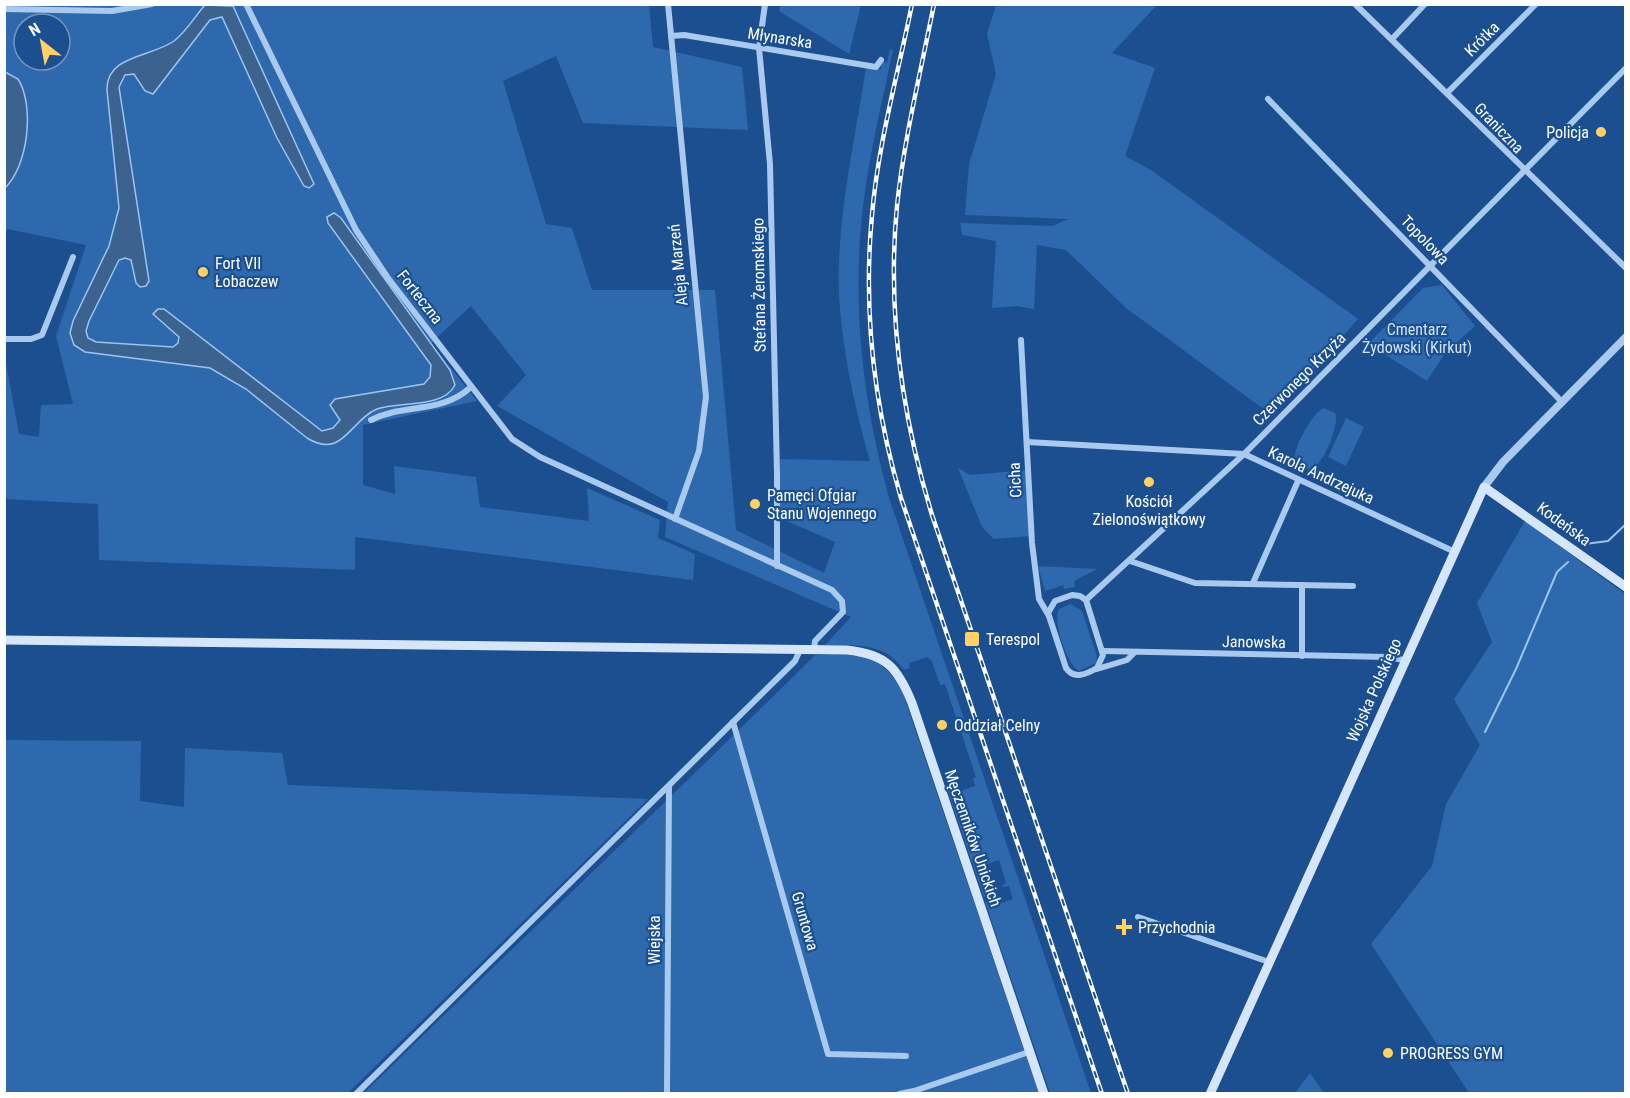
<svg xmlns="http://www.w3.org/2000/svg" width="1630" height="1098" font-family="'Roboto Condensed',sans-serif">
<rect width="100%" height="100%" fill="#1b4f8f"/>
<g fill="#2e69ad" fill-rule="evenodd">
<path d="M5,5H649L653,47L742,67L748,130L583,123L556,56L503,81L546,224L572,228L592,290H715L736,530L824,573L835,542L780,518V459L870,461C855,409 842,349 839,295C836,219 855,141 866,67L881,69L882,62L887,63L890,49L893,50C880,112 864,175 860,239C854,327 866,415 890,501L1091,1093H1050L985,902L991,901L996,905L1013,899L1009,886L1003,887L1002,885L1006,883L999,860L982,866L990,891L985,892L986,896L984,897L946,786H952L955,793L975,786L973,778L976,777L945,684L940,685L932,661L927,657L909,663L910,668L904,670C885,642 854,645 825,645L851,617L665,537L668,502L497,406L526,375L471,306L431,343L477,401L363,425V485L395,494L394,466L476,477L480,507L589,521L587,488L660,520L658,538L695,554L693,580L355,537V570L99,560L98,504L5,499L4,353L19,434L39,437L41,405L73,404L56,336L86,245L7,229L5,236ZM24,24H60V60H24Z"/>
<path d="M780,5H861L849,54L779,11Z"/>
<path d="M996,5H1157L1112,53L1155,68L1125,156L1151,170L1358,319L1273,416L1126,308L1066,250L1037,245L1034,309L1017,306L992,308L996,241L962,235L960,223L1052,226L1069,219L965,215L969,164L996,74L987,34Z"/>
<path d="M1442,285L1475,326L1445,353L1427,381L1368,344L1423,288Z"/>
<path d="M1324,408L1335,413C1340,423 1325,459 1316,466C1312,470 1307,469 1302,468C1298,465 1295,462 1295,456C1295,445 1314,411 1324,408Z"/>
<path d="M1346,418L1364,427L1346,466L1328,457Z"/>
<path d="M958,468L970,475L1028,470L1031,536L994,539L982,527Z"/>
<path d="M1525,521L1625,594V1093H1469L1371,944L1432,866L1446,804L1480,745L1454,699L1492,642L1477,603Z"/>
<path d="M1038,566L1097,569L1074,581L1075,587L1064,589L1063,585L1045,591Z"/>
<path d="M1071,604L1082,611L1097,656L1096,663L1079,671C1067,666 1052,620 1059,609Z"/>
<path d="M815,655C855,653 878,652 901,688L1039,1093L363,1094C513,947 666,803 815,655Z"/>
<path d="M5,740L141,741L140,801L184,807L185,748L282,753L288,785L648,799L348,1093H5Z"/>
<path d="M1310,1073L1324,1093H1295Z"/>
</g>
<g fill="#3c6290" stroke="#9cc4f0" stroke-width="1.5">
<path d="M205,5L233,6L314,184L309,188L304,186L277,138L222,17L210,20L153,94L145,91L134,74L125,75L119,87L149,281L146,286L140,287L136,283L131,260L125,258L119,260L89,321L86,331L88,338L96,342L173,347L178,343L179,337L153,314L158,309H164L322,431L333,428L340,420L330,405L335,399L424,384L430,377L431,365L328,223L327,217L334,213L341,218L450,370L455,385C443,409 399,401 377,409C350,420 343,460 307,438L246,389L210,368L85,352L74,345L70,333L73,321L109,246L119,208L107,90C106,55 152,57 174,41C187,31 195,16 205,5Z"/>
<path d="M5,72L18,79C35,106 28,166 5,188Z"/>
</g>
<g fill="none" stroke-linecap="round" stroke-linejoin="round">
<g stroke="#9cc4f0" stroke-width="2">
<path d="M1585,544L1608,541L1626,524"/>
<path d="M1485,732L1516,669L1557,572L1568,562"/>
</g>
<g stroke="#a9c9ee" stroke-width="6">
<path d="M246,4L356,230L388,278L512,439L540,457L832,590L842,601L843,612L815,641L814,650"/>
<path d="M668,4L706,397L699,451L675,519"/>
<path d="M765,4L759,48L770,164L777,473V566"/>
<path d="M1355,4L1626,268"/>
<path d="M4,9L112,11L152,4"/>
<path d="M671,36L684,35L876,67L881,60"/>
<path d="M1393,38L1425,4"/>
<path d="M1447,93L1536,4"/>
<path d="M1268,99L1562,402"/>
<path d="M4,339H31L42,335L73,257"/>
<path d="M1021,340L1032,543L1039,599L1049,616"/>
<path d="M371,420C404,403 440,415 471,387"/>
<path d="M1027,442L1244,454L1453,551"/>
<path d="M1130,561L1195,583L1353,586"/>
<path d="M1253,583L1298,481"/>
<path d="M1072,595L1080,596L1086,600L1103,655L1097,668C1087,674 1074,680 1066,668L1048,613L1055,601Z"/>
<path d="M1086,600L1244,454L1626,68"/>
<path d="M1103,651L1387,657L1404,660"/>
<path d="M1302,656V585"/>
<path d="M1097,669L1127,660L1134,653"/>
<path d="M733,722L828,1054L906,1056"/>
<path d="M1138,917L1269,962"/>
<path d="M356,1094L795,661L800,650"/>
<path d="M667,1094L669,786"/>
<path d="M899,1094L914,1091L1029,1052"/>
</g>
<path stroke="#a9c9ee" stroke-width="8" d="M1484,487L1503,462L1626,337"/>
<g stroke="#d6e6fa" stroke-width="9">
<path d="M4,640L847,650C886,654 898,668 912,703L1044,1094"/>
<path d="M1210,1094L1484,487L1626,587"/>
</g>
<defs>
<g id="rail">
<path d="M912,4C898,74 878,144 872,215C863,311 874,406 901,498L1102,1094"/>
<path d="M934,4C921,71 904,138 897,206C887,311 901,413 932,515L1128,1094"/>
</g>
</defs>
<use href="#rail" stroke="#fff" stroke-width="4.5"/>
<use href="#rail" stroke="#1b4f8f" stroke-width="2" stroke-dasharray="7" stroke-linecap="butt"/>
</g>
<g fill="#ffd166" stroke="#1b4f8f" stroke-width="2">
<circle cx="1601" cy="132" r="6"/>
<circle cx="203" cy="272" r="6"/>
<circle cx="1149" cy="482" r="6"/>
<circle cx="755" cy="504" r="6"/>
<rect x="964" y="631" width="16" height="16" rx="3"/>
<circle cx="942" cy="725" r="6"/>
<path d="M1121 918h6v6h6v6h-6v6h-6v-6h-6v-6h6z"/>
<circle cx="1388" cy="1053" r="6"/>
</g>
<g text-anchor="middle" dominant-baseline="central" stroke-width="4.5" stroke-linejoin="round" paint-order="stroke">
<g font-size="16" fill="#fff" stroke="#1b4f8f">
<text transform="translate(780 38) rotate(9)">Młynarska</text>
<text transform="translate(1482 39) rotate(-45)">Krótka</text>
<text transform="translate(1499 128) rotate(46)">Graniczna</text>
<text transform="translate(1425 240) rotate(46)">Topolowa</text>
<text transform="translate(678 265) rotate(-96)">Aleja Marzeń</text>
<text transform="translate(759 285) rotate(-91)">Stefana Żeromskiego</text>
<text transform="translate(420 297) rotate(52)">Forteczna</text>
<text transform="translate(1299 379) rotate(-45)">Czerwonego Krzyża</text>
<text transform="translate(1321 475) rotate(25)">Karola Andrzejuka</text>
<text transform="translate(1015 480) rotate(-93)">Cicha</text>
<text transform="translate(1564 524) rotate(36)">Kodeńska</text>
<text transform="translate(1254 642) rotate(1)">Janowska</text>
<text transform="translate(1374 690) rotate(-66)">Wojska Polskiego</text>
<text transform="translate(973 838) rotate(71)">Męczenników Unickich</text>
<text transform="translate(805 921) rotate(74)">Gruntowa</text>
<text transform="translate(654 940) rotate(-90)">Wiejska</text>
</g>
<g font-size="16" fill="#fff" stroke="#1b4f8f" text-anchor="start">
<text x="1589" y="132" text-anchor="end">Policja</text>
<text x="215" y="263">Fort VII<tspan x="215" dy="18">Łobaczew</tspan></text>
<text x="767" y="495">Pamęci Ofgiar<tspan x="767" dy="18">Stanu Wojennego</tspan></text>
<text x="1149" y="501" text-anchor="middle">Kościół<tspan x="1149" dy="18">Zielonoświątkowy</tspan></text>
<text x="986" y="639">Terespol</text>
<text x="954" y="725">Oddział Celny</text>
<text x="1138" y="927">Przychodnia</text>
<text x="1400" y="1053">PROGRESS GYM</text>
</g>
<g font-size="16" fill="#cfe3fa" stroke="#1b4f8f">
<text x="1417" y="329">Cmentarz<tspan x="1417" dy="18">Żydowski (Kirkut)</tspan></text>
</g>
</g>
<rect width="1630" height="1098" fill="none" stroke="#ffffff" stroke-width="12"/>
<g transform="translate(42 42) rotate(329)"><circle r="28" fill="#1b4f8f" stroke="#7695bc" stroke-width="1.5"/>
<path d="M0-4.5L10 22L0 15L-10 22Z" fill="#ffd166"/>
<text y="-9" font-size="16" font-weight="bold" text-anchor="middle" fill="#ffffff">N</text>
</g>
</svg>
